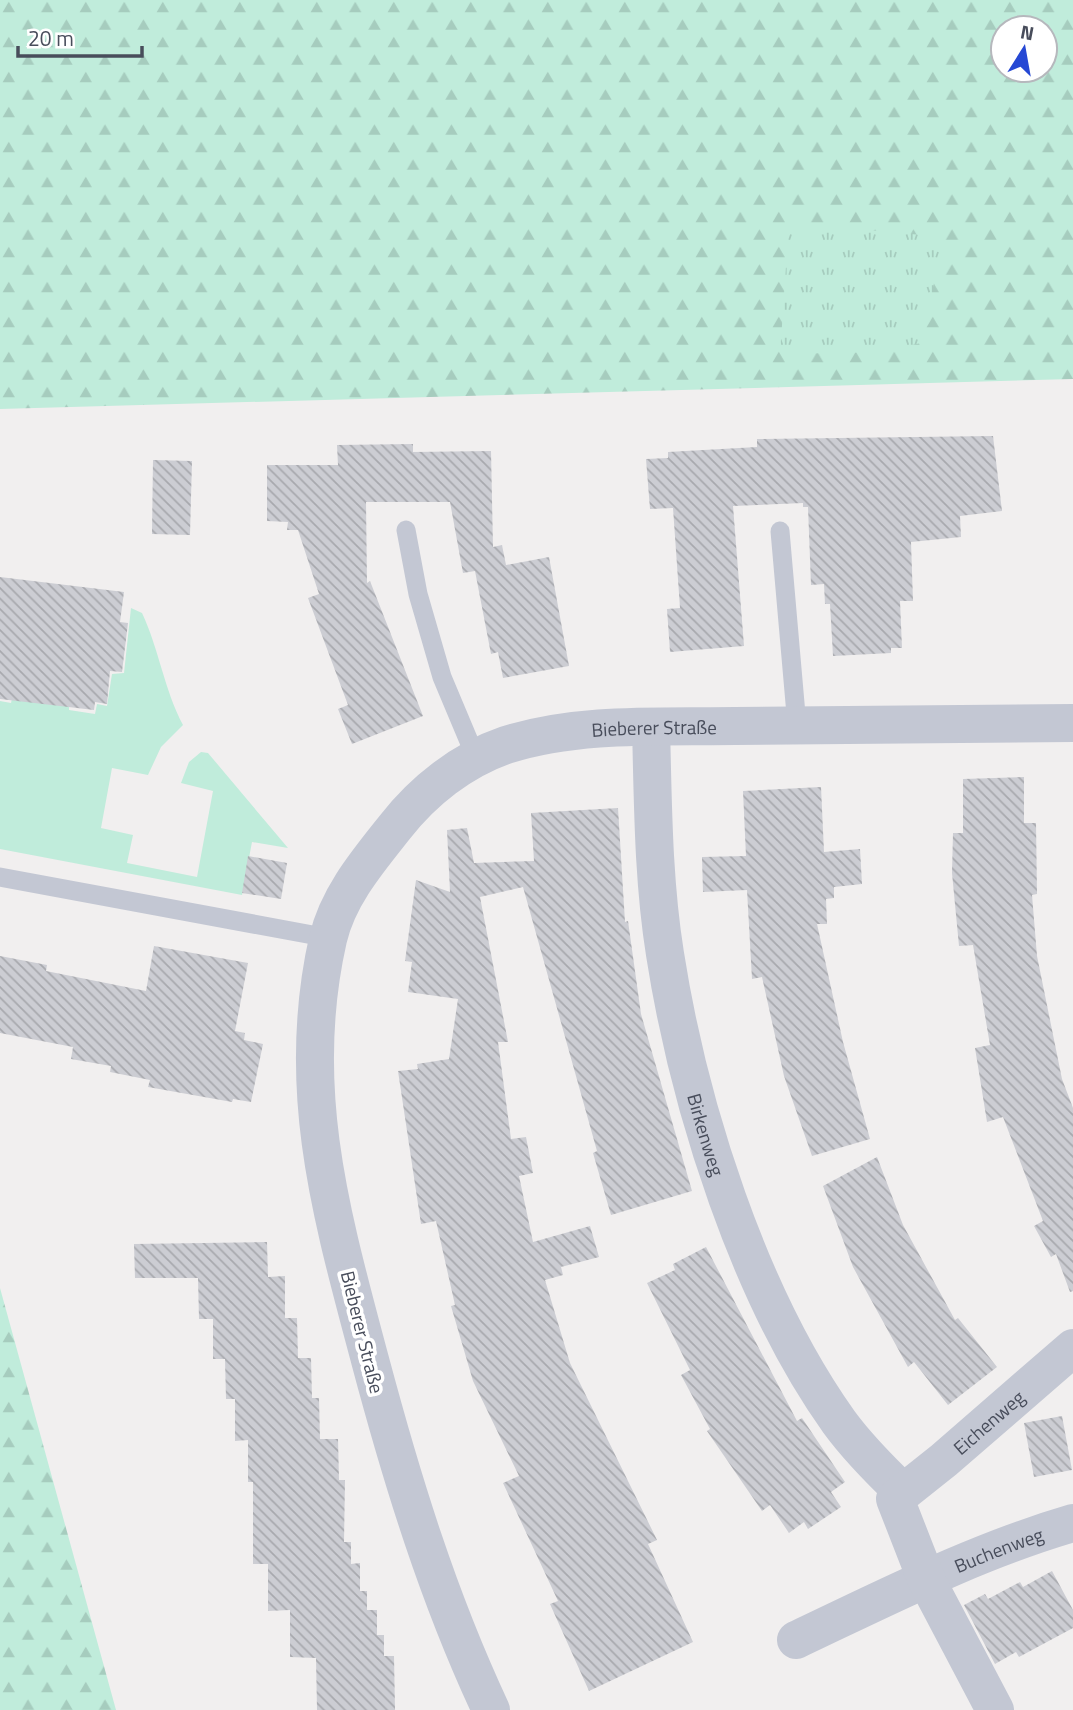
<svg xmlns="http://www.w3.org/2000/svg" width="1073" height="1710" font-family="'Titillium Web',sans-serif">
<defs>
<pattern id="forest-firs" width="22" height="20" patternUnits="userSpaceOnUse" patternTransform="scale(1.75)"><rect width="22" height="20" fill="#c0ecdb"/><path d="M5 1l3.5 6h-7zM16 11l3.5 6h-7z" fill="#a6ccbe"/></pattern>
<pattern id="park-tufts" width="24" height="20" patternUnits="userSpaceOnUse" patternTransform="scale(1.75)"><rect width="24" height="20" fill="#c0ecdb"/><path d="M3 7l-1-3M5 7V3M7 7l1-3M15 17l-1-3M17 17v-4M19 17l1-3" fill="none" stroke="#a6ccbe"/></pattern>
<pattern id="building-back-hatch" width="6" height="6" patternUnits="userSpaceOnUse" patternTransform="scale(1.75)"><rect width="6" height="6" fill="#cccdd3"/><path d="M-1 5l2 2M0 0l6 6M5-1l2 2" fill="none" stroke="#a8a9ae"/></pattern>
</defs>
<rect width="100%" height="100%" fill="#f1efef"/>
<path fill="#c0ecdb" d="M131,608L142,613C159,649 164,689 183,725L161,747L148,775L112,768L101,828L133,835L127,863L197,877L213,791L181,783L189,762L201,752L208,753L288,848L252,842L242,895L0,849V701L11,703L13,694L69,701V710L95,714L97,704L107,706L112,674L124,673Z"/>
<g fill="url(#forest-firs)" fill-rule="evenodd">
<path d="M0,0H1073V379L0,409ZM1003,28H1045V70H1003Z"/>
<path d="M0,1288L116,1710H0Z"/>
</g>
<path fill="url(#park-tufts)" d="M789,223L944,237L921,343L880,352L780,354Z"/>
<g fill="url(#building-back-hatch)">
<path d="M993,436L1002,511L960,516L961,537L911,542L913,601H900L902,648H891V653L833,656L830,604H825L824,584L811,585L808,507H803V503L733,506L744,646L670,652L667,609L680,608L673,508L650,509L646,459L668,458V452L757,447V439Z"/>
<path d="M413,444V452L491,451L493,547L502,545L506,565L549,557L569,666L503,678L498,652L491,654L475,571L463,573L450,502H366L367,583L370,581L423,716L352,744L338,709L348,705L308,598L319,594L298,530H287L288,522L267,521V465H338L337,445Z"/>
<path d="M153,460L192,461L190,535L152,534Z"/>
<path d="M0,577L124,592L120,622L128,623L122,672L110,671L107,704L95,702L94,710L0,699Z"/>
<path d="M1024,777V823H1036L1037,894L1032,895L1037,956L1062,1079L1073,1108V1291L1070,1292L1056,1254L1051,1257L1034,1226L1043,1221L1003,1117L987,1122L975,1048L990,1045L973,945L959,946L952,873L953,833H963V779Z"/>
<path d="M821,787L824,852L860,849L862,884L834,887V898L826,899L827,924H817L843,1042L870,1139L812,1156L784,1076L762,977L752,979L747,890L703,892L702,857L746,856L743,791Z"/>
<path d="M618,808L625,922L628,921L641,1014L692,1191L611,1215L593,1153L597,1151L523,887L480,897L508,1042H498L511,1139L526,1137L533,1173L519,1176L533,1242L590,1226L599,1257L561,1267L563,1275L545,1280L570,1363L657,1540L648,1544L693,1642L589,1691L550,1604L558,1601L503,1483L519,1476L473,1381L451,1306L455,1305L436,1221L421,1224L398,1071L418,1069L417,1064L449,1059L458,999L408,992L412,962L405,961L416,880L450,892L447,830L467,828L474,863L534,861L531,813Z"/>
<path d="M248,856L287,863L281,899L242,893Z"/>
<path d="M154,946L248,963L235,1031L245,1033L244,1040L263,1044L251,1102L233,1099L232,1102L148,1087L150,1080L110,1072L111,1066L71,1059L73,1047L0,1033V956L47,965L46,971L146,991Z"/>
<path d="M877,1157L903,1225L955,1320L958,1318L997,1367L948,1405L914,1362L908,1367L853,1267L823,1186Z"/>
<path d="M267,1242L268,1277L285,1276V1318H297L298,1358H311L312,1398H319L320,1439H338L339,1480H345L344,1542H351V1564L360,1563V1591H367V1610H377V1635H384V1656H394L395,1710H317L316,1658L290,1657V1610L268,1611V1564H253V1482H248V1440L235,1441V1399H226L225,1359H213V1319H199L198,1278H135L134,1244Z"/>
<path d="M706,1247L797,1421L802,1418L845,1482L831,1492L841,1507L808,1529L804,1522L789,1533L770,1505L762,1511L707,1431L710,1429L681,1375L690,1370L647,1283L675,1270L673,1264Z"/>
<path d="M1062,1416L1072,1470L1034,1477L1024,1423Z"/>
<path d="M1052,1571L1073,1610V1628L1019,1657L1016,1652L995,1664L964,1605L985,1594L988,1599L1020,1582L1023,1587Z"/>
</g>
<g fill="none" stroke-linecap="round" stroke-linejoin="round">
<g stroke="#c3c7d3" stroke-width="19">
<path d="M406,530L418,594L442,677L476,758"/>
<path d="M780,531L797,726"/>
<path d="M0,877L329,938"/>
</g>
<g stroke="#c3c7d3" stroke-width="38">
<path id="s1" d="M651,727C653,803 653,879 665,954C689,1107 749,1296 839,1422C858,1448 880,1470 903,1492"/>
<path id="s2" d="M796,1640C887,1597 977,1551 1073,1523"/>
<path id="s3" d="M491,1710C438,1597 402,1480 370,1360C332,1217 294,1089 328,939C338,896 368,861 395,827C423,791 462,760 506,745C578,722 660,727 735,726C848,725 960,724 1073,723"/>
<path id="s4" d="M995,1710L927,1581L895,1499L944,1460L1073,1348"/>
</g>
</g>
<g text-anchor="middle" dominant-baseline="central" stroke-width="7" stroke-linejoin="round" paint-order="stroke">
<g font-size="19" fill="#484d5b" stroke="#fff">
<text stroke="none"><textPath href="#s3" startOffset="1220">Bieberer Straße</textPath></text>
<text stroke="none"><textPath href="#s1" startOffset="413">Birkenweg</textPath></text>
<text transform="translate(363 1332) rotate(76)">Bieberer Straße</text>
<text stroke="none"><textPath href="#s4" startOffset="355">Eichenweg</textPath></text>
<text stroke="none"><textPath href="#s2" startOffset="222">Buchenweg</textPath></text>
</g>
</g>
<g transform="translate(1024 49) rotate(11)"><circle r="33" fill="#ffffff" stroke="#b6b8bd" stroke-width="2"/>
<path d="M0-5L12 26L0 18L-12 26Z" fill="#2648d4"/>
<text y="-10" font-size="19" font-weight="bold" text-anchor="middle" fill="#484d5b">N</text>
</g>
<path d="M18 46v10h124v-10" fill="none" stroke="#484d5b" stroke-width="3.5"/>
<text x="28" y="46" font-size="21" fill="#484d5b" stroke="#ffffff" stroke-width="5" paint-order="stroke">20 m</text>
</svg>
